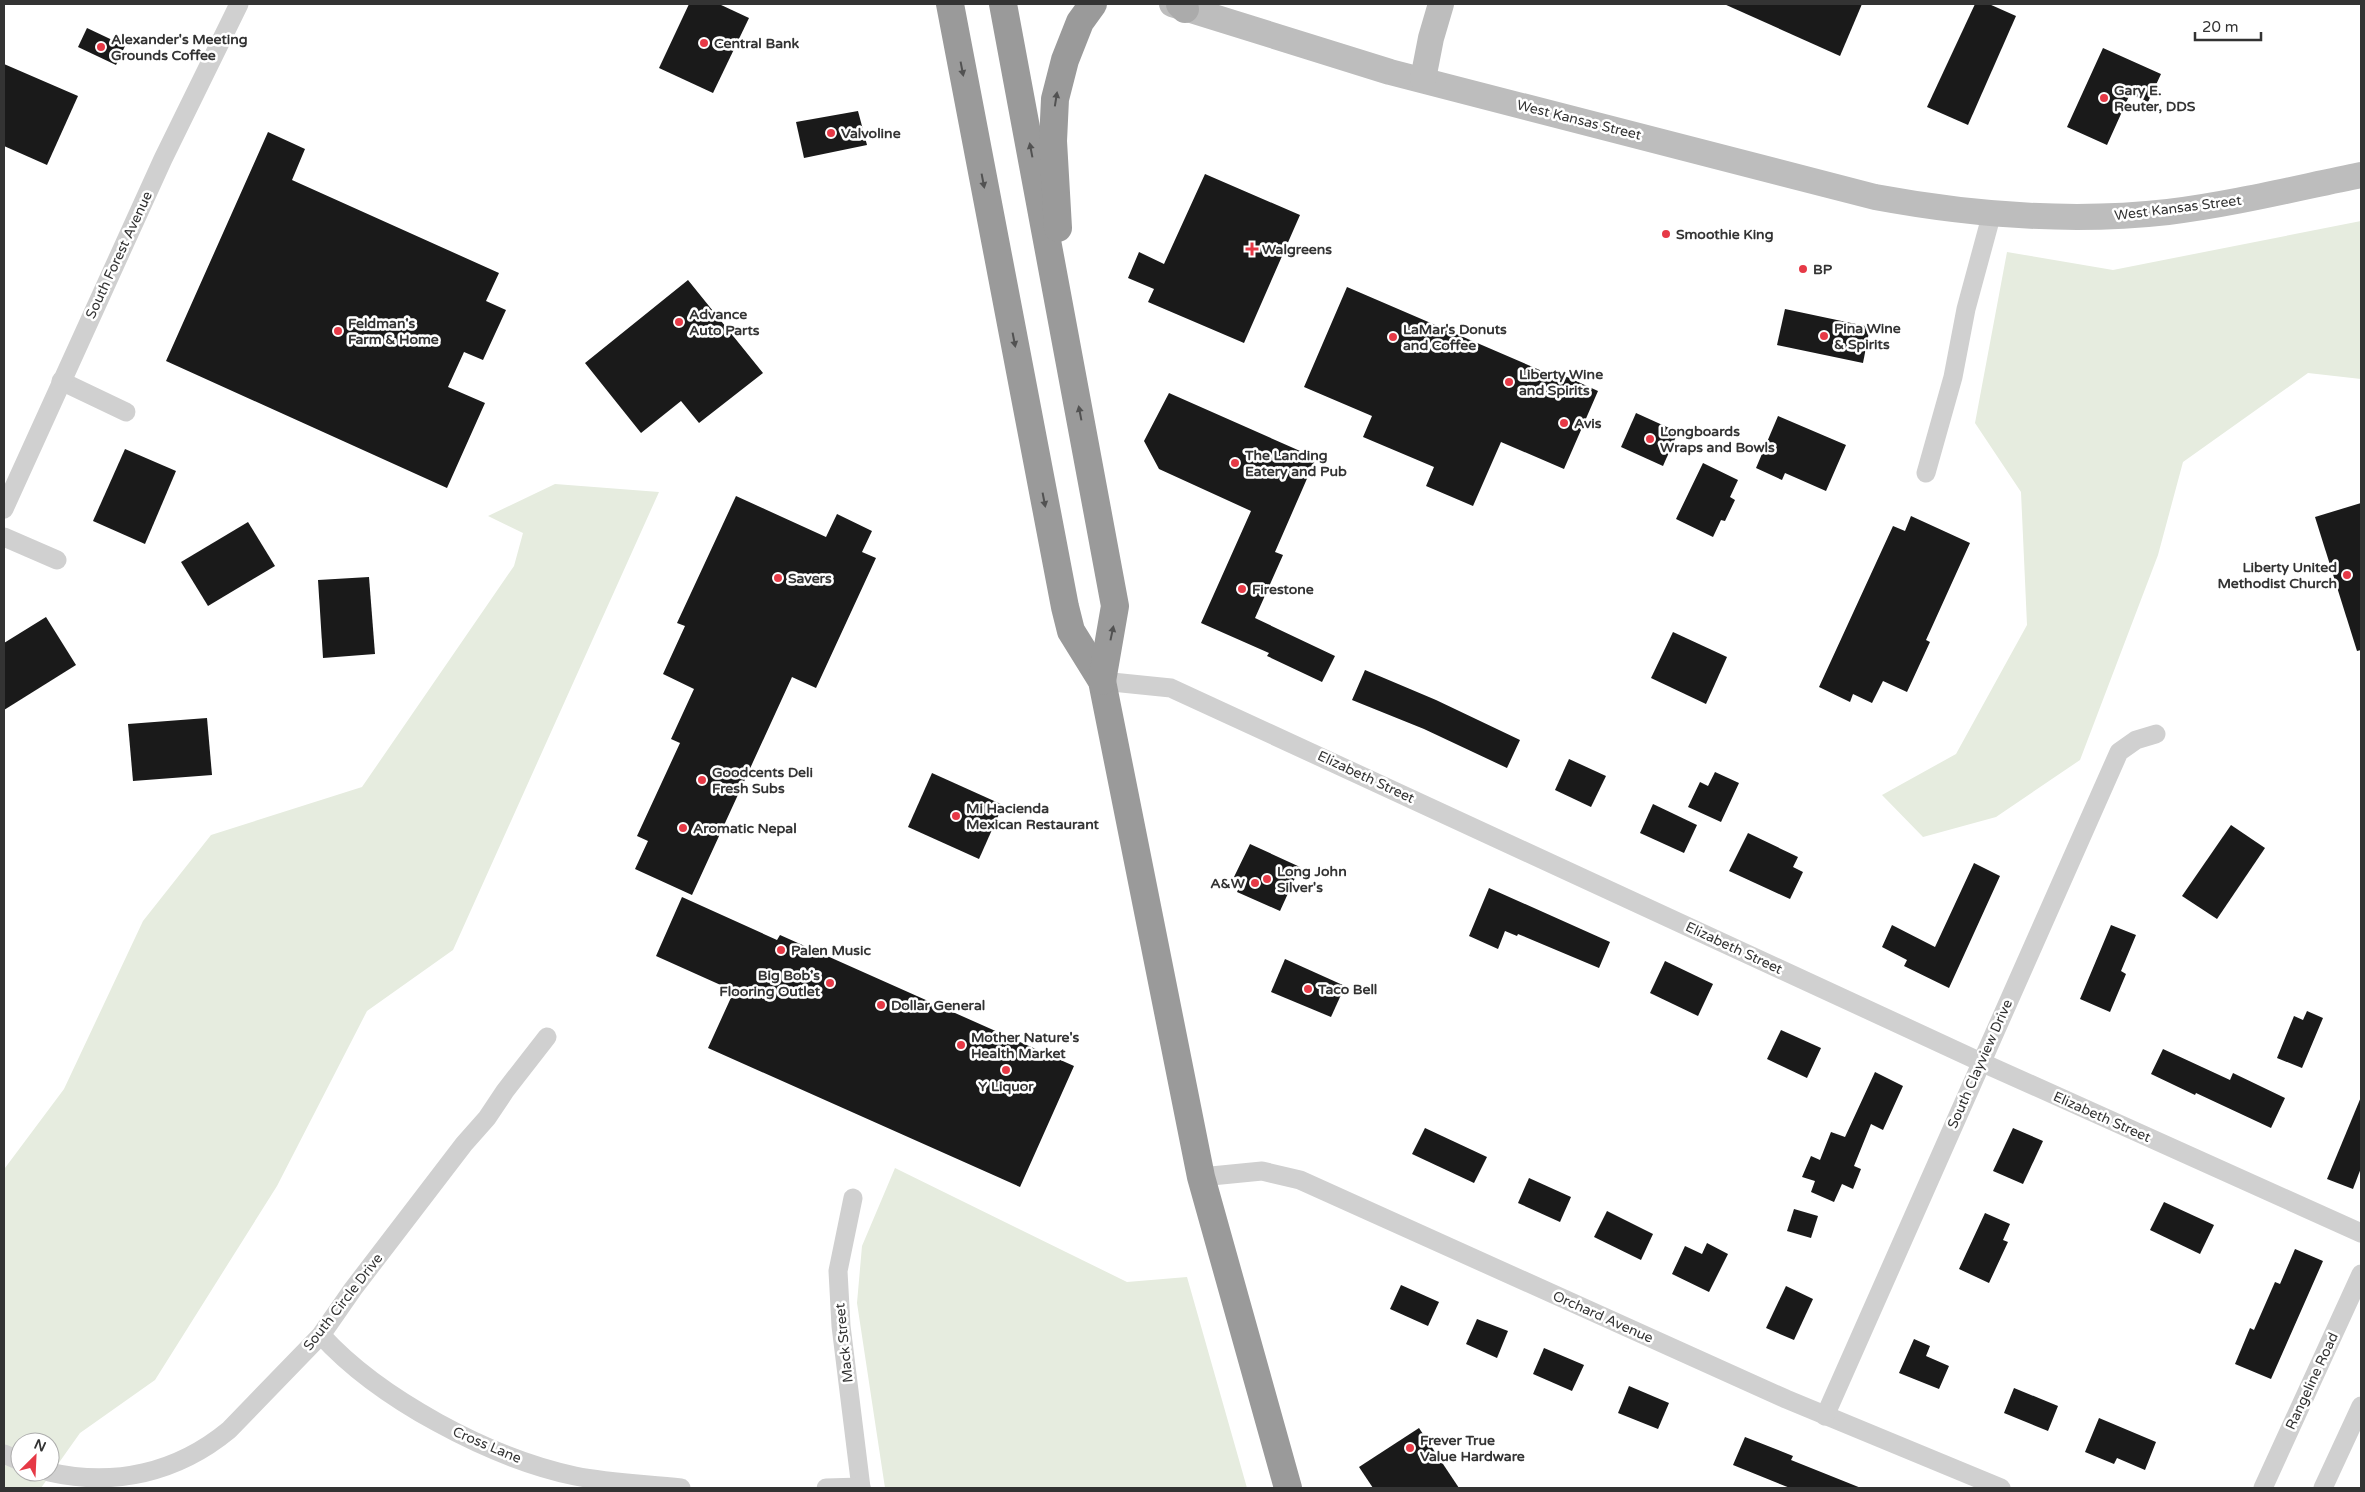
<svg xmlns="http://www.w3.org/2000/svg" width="2365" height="1492" font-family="'Varela Round',sans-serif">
<rect width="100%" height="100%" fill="#fff"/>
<g fill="#e6ecdf" fill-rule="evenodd">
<path d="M2361,221V379L2308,373L2183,462L2158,555L2080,760L1996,817L1923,837L1882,795L1956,754L2027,625L2021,492L1975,423L2007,252L2113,270Z"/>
<path d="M555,484L659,492L453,950L367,1011L277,1186L155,1380L80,1433L41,1488H4L5,1168L64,1089L143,921L211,835L362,787L514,566L523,533L488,516ZM20,1442H50V1472H20Z"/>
<path d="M895,1168L1127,1282L1187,1277L1247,1488H885L857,1303L862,1246Z"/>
</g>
<g fill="#1a1a1a">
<path d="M689,4H719L749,18L713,93L659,68Z"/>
<path d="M1724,4H1862L1840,56Z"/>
<path d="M1975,4H1989L2016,16L1968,125L1927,107Z"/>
<path d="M87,28L125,46L116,65L78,47Z"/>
<path d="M2103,48L2161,74L2148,102L2130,94L2107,145L2067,127Z"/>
<path d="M4,64L78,96L47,165L4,146Z"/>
<path d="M858,111L867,145L804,158L796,122Z"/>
<path d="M268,132L305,149L292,180L499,273L486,301L506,310L483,360L464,352L448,387L485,403L447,488L166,361Z"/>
<path d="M1205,174L1300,215L1244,343L1148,302L1154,289L1128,278L1139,252L1164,264Z"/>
<path d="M688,280L763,373L699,423L681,401L641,433L585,363Z"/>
<path d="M1347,287L1563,380L1565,376L1598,391L1564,469L1501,442L1473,506L1426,486L1434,467L1363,437L1372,416L1304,387Z"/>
<path d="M1785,309L1870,327L1863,363L1777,345Z"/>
<path d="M1169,393L1316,458L1275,552L1283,555L1255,618L1335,656L1322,682L1267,656L1269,653L1201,623L1251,511L1159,469L1144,441Z"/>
<path d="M1636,413L1678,432L1663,466L1621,447Z"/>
<path d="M1778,416L1846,445L1826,491L1785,473L1782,480L1756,468Z"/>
<path d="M125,449L176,471L145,544L93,521Z"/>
<path d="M1703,463L1738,480L1730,497L1735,500L1725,521L1721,520L1713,537L1676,519Z"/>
<path d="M736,496L826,537L837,514L872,531L862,552L876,558L816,688L792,677L692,895L635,869L648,841L637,836L680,743L671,739L694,689L663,674L685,626L677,623Z"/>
<path d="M2361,503V650L2357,651L2315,517Z"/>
<path d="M1911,516L1970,543L1926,640L1930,642L1907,692L1883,681L1872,703L1853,694L1850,702L1819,687L1893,526L1905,531Z"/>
<path d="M248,522L275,566L208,606L181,562Z"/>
<path d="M369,577L375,654L323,658L318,580Z"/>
<path d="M46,617L76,665L4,710V643Z"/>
<path d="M1673,632L1727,657L1706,704L1651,678Z"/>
<path d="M1365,670L1436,700L1520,740L1507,768L1424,729L1352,700Z"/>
<path d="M207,718L212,775L133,781L128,724Z"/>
<path d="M1569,759L1606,776L1591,807L1555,790Z"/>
<path d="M1715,772L1739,783L1721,822L1688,807L1700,782L1708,786Z"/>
<path d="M932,773L1003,805L979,859L908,827Z"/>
<path d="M1653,804L1697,825L1684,853L1640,833Z"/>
<path d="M2231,825L2265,848L2217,919L2182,896Z"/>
<path d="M1748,833L1798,857L1793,867L1803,872L1790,899L1729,871Z"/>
<path d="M1250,844L1300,867L1280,911L1237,892L1242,881L1234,877Z"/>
<path d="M1974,863L2000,876L1949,988L1904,966L1907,960L1882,947L1892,925L1935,947Z"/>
<path d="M1489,888L1610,942L1599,968L1518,934L1517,936L1505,931L1498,949L1469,936Z"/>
<path d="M682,897L777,940L780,935L1074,1066L1020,1187L708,1048L734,991L656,956Z"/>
<path d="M2111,925L2136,935L2121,971L2126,974L2110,1012L2080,999Z"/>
<path d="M1285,959L1345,986L1331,1017L1271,992Z"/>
<path d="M1665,961L1713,984L1698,1016L1650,993Z"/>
<path d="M2307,1011L2323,1018L2302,1068L2277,1058L2294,1016L2303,1020Z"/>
<path d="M1781,1030L1821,1048L1807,1078L1767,1059Z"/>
<path d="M2163,1049L2230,1080L2233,1073L2285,1098L2271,1128L2196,1093L2195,1095L2151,1074Z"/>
<path d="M1875,1072L1903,1086L1883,1130L1871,1124L1854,1166L1861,1169L1853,1189L1842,1184L1834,1202L1811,1192L1815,1181L1802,1177L1811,1156L1820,1160L1831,1132L1845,1137Z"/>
<path d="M2361,1097V1168L2353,1189L2327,1179Z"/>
<path d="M1425,1128L1487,1157L1474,1183L1412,1154Z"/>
<path d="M2013,1128L2043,1141L2023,1184L1993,1171Z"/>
<path d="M1529,1178L1571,1197L1560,1222L1518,1203Z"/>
<path d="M2164,1202L2214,1225L2200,1254L2150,1230Z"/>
<path d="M1794,1209L1818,1216L1811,1238L1787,1231Z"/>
<path d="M1607,1211L1653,1234L1641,1260L1594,1237Z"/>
<path d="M1985,1213L2010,1224L2003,1240L2008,1242L1989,1283L1959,1269Z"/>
<path d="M1707,1243L1728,1254L1709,1292L1672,1274L1685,1246L1702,1254Z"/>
<path d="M2295,1249L2323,1261L2271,1379L2235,1364L2250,1328L2254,1330L2275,1282L2280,1284Z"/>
<path d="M1401,1285L1439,1302L1428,1326L1390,1309Z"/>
<path d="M1786,1286L1813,1299L1794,1340L1766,1328Z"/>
<path d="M1477,1319L1508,1331L1497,1358L1466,1344Z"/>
<path d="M1914,1339L1930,1346L1926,1356L1949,1366L1939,1389L1899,1373Z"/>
<path d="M1544,1348L1584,1365L1572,1391L1533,1374Z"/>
<path d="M1629,1386L1669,1403L1658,1429L1618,1413Z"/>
<path d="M2014,1388L2058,1406L2048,1431L2004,1413Z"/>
<path d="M2099,1418L2156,1442L2145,1470L2117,1458L2114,1464L2085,1452Z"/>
<path d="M1419,1428L1459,1488H1373L1359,1467Z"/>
<path d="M1745,1437L1793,1456L1791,1460L1861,1488H1790L1733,1465Z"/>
</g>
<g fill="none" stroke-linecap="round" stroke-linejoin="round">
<g stroke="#d0d0d0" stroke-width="19">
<path d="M61,381L126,412"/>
<path d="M1926,473L1953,377L1966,309L1992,213"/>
<path d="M4,509L163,159L239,4"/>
<path d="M4,537L57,560"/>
<path d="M1102,681L1171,688L1981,1062L2361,1233"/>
<path d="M1201,1177L1262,1171L1300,1180L1786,1399L2001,1488"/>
<path d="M853,1198L838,1271L841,1326L861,1488"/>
<path d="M321,1335C379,1399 490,1458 575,1476C610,1483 645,1484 681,1488"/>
<path d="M1825,1416L2119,752L2136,740L2156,734"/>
<path d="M4,1454L20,1461"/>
<path d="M49,1472C114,1487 177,1473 229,1430L321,1335L353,1289L464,1144L487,1118L505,1091L547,1037"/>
<path d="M826,1488L861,1487"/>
<path d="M2263,1488L2361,1274"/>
<path d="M2323,1488L2361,1406"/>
</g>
<g stroke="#bdbdbd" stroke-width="26">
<path d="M1172,4L1390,72L1875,197C1972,215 2070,223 2168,212C2233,204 2297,188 2361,175"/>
<path d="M1423,79L1431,38L1441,4"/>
</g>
<path stroke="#ababab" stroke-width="28" d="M1180,4L1185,9"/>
<g stroke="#9a9a9a" stroke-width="28">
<path d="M950,4L1065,607L1071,631L1102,681L1201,1177L1288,1488"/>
<path d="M1003,4L1115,606L1102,681"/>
<path d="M1058,228L1053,141L1055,99L1065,60L1080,22L1093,4"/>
</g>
</g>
<defs><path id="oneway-solid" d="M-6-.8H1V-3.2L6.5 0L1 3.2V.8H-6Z" transform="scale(1.25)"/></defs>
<g fill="#525252">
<use href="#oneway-solid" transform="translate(962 69) rotate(79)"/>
<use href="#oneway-solid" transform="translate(1056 99) rotate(-81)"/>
<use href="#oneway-solid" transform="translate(1031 150) rotate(-101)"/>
<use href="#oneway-solid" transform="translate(983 181) rotate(79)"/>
<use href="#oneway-solid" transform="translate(1014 340) rotate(79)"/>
<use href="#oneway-solid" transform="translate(1080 413) rotate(-101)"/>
<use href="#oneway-solid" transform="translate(1044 500) rotate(79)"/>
<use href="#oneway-solid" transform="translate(1112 633) rotate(-78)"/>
</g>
<g fill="#e63946" stroke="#fff" stroke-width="2">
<circle cx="704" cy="43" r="5"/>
<circle cx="101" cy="47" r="5"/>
<circle cx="2104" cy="98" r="5"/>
<circle cx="831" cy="133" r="5"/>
<circle cx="1666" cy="234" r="5"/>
<path d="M1249.5 241.5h5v5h5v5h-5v5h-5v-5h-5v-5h5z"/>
<circle cx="1803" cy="269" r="5"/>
<circle cx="679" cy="322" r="5"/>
<circle cx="338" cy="331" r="5"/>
<circle cx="1824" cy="336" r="5"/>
<circle cx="1393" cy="337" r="5"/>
<circle cx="1509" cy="382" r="5"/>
<circle cx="1564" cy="423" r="5"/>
<circle cx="1650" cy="439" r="5"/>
<circle cx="1235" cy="463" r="5"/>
<circle cx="2347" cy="575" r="5"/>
<circle cx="778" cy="578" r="5"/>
<circle cx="1242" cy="589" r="5"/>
<circle cx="702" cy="780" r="5"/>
<circle cx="956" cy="816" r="5"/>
<circle cx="683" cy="828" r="5"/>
<circle cx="1267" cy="879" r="5"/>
<circle cx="1255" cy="883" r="5"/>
<circle cx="781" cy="950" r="5"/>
<circle cx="830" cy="983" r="5"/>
<circle cx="1308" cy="989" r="5"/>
<circle cx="881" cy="1005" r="5"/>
<circle cx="961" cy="1045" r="5"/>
<circle cx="1006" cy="1070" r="5"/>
<circle cx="1410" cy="1448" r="5"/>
</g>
<g text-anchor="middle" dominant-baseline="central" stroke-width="5" stroke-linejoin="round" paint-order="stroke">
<g font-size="14" font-weight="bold" fill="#333" stroke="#fff" text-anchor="start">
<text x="111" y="39">Alexander's Meeting<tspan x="111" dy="16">Grounds Coffee</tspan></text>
<text x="714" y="43">Central Bank</text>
<text x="2114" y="90">Gary E.<tspan x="2114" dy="16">Reuter, DDS</tspan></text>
<text x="841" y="133">Valvoline</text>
<text x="1676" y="234">Smoothie King</text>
<text x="1262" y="249">Walgreens</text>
<text x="1813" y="269">BP</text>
<text x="689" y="314">Advance<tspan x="689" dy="16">Auto Parts</tspan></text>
<text x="348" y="323">Feldman's<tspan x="348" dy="16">Farm &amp; Home</tspan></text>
<text x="1834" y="328">Pina Wine<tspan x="1834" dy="16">&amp; Spirits</tspan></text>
<text x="1403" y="329">LaMar's Donuts<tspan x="1403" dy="16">and Coffee</tspan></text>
<text x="1519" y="374">Liberty Wine<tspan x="1519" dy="16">and Spirits</tspan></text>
<text x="1574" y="423">Avis</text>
<text x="1660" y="431">Longboards<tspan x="1660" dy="16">Wraps and Bowls</tspan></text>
<text x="1245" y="455">The Landing<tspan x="1245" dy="16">Eatery and Pub</tspan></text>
<text x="2337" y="567" text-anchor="end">Liberty United<tspan x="2337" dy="16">Methodist Church</tspan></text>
<text x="788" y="578">Savers</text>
<text x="1252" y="589">Firestone</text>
<text x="712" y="772">Goodcents Deli<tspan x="712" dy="16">Fresh Subs</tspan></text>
<text x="966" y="808">Mi Hacienda<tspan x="966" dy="16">Mexican Restaurant</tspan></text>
<text x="693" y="828">Aromatic Nepal</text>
<text x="1277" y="871">Long John<tspan x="1277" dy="16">Silver's</tspan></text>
<text x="1245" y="883" text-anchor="end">A&amp;W</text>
<text x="791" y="950">Palen Music</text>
<text x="820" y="975" text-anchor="end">Big Bob's<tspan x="820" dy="16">Flooring Outlet</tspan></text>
<text x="1318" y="989">Taco Bell</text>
<text x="891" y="1005">Dollar General</text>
<text x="971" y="1037">Mother Nature's<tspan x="971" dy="16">Health Market</tspan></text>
<text x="1006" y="1086" text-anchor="middle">Y Liquor</text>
<text x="1420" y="1440">Frever True<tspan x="1420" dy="16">Value Hardware</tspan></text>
</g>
<g font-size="14" fill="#333" stroke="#fff">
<text transform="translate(1579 120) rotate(14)">West Kansas Street</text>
<text transform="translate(2178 208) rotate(-7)">West Kansas Street</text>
<text transform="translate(119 255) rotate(-65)">South Forest Avenue</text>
<text transform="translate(1366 777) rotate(25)">Elizabeth Street</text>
<text transform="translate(1734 948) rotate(25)">Elizabeth Street</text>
<text transform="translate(1980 1064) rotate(-66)">South Clayview Drive</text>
<text transform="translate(2102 1117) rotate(24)">Elizabeth Street</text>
<text transform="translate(343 1302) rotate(-52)">South Circle Drive</text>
<text transform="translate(1603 1317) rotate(24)">Orchard Avenue</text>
<text transform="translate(844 1343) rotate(-96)">Mack Street</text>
<text transform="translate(2312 1381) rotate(-65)">Rangeline Road</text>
<text transform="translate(487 1445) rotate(23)">Cross Lane</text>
</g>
</g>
<rect width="2365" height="1492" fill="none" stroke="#333333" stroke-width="10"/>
<g transform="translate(35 1457) rotate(24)"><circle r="24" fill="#ffffff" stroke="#adadad"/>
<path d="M0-4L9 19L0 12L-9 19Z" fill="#e63946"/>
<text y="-8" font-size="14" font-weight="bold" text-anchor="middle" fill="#333333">N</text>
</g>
<path d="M2195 32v8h66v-8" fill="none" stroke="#333333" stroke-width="2.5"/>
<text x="2202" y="32" font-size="15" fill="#333333" stroke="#ffffff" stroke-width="4" paint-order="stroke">20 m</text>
</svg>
